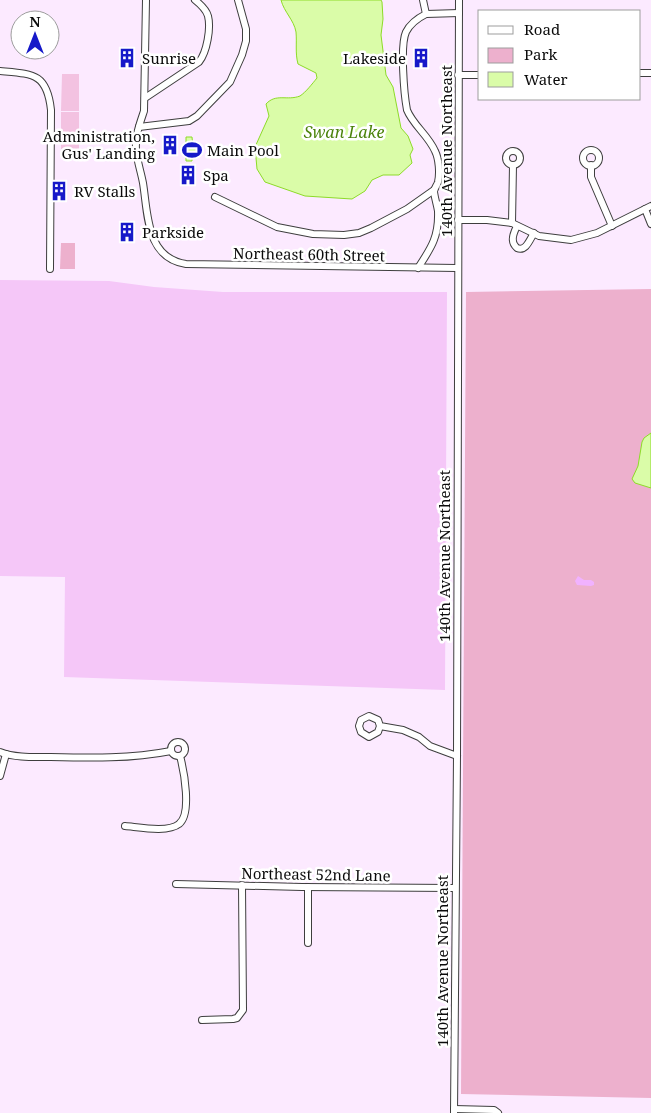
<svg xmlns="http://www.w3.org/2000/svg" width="651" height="1113" font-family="'Noto Serif',serif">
<rect width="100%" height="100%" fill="#fceaff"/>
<path fill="#f5c7f8" d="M0,280L109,281L154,287L223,292H447L445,690L64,677L65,577L0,576Z"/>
<g fill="#edb0cd">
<path d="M61,243H75V269H60Z"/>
<path d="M651,289V1098L461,1094L466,292Z"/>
</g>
<path fill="#f1b2ff" d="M578,576L584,580H591L594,582V585L591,586L577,585L575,581Z"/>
<g fill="#f3c2e1">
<path d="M62,74H79V111H61Z"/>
<rect x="61" y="112" width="18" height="37"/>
</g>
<g fill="#dafca8" stroke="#8ddb28">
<path d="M281,0H381L382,2L383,19L381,35L386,75L393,87L401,128L408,136L413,149L410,155L412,163L399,175H383L372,180L365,191L352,199L305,196L265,182L257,169L255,147L269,116L266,104C276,93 287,101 300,96C306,92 312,84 317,78L316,73L298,64C295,53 297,43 296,32C294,20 284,12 281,0Z"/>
<path d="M186,137H192L193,147H198V153L192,154V161H186Z"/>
<path d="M651,433V488L635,483L632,479L638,466L642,442L644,438Z"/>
</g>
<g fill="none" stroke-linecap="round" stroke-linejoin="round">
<defs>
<g id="minor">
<path d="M146,0L144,111C140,123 135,136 136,149C137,161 141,172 143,183C148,214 146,258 186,264L457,268"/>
<path d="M426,14L459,13"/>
<path d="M0,71C33,74 47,73 51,110L50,269"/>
<path d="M640,73H651"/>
<path d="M458,75H480"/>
<path d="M145,98L199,62C207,52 211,28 208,16C206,9 200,4 195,0"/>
<path d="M139,127L189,121L197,116L230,82L242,55L246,41V29L238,0"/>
<circle cx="591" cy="158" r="8"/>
<circle cx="513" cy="158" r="7"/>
<path d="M591,165V177L612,226"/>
<path d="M215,197L277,227L313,234L344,235L359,233L371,228L407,209L434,190"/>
<path d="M645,209L651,224"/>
<path d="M458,220H487L512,223L539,236L571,240L597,233L651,206"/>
<path d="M512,223L513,165"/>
<path d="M517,226C515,230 512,237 513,241C513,244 515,246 517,248C526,252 530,239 534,233"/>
<path d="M418,268C431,248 439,237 438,211C437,205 435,199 434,192C434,188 437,186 438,182C440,173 439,159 435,151C428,135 413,125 407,110C404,94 400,45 406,32C410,24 418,18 426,14L423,0"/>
<path d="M380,726L378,720L369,716L361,720L359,726L361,732L369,737L378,732L380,726L403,730L419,737L430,746L457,756"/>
<circle cx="178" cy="749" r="7"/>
<path d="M0,752C15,758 34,757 50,757C91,758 130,759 171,751"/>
<path d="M0,776L6,754"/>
<path d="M125,826C138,827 168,833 179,824C192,814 184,771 180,756"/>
<path d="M176,884L302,887L455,888"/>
<path d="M308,943V887"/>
<path d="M202,1020L233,1019L237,1018L243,1010L242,885"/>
<path d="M454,1109L494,1110L498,1113"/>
<path d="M454,1113L457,756L459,0"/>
</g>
</defs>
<use href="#minor" stroke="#3e3e3e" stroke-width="8"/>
<use href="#minor" stroke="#fff" stroke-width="6"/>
</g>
<defs>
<symbol id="building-bare" viewBox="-9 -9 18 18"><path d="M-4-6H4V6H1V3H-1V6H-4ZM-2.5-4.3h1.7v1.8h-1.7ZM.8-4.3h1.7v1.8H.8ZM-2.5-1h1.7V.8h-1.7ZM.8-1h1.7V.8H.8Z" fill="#1619c9" stroke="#fff" stroke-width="2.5" paint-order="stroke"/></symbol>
<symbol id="stadium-bare" viewBox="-9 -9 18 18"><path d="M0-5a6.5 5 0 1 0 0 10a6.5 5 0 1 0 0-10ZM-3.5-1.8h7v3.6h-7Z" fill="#1619c9" stroke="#fff" stroke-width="2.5" paint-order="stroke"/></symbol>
</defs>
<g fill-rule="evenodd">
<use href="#building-bare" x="113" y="44" width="28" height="28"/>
<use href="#building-bare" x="407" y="44" width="28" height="28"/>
<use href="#building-bare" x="156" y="131" width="28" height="28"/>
<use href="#stadium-bare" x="178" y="136" width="28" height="28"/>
<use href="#building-bare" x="174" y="161" width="28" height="28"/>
<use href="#building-bare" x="45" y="177" width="28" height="28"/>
<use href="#building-bare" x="113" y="218" width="28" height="28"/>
</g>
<g text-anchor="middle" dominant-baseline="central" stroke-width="5" stroke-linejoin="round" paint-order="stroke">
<g font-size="15" fill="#0b0b0b" stroke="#fff" text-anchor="start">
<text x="142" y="58">Sunrise</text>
<text x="406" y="58" text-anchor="end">Lakeside</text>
<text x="155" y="136" text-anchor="end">Administration,<tspan x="155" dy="17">Gus' Landing</tspan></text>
<text x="207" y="150">Main Pool</text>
<text x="203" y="175">Spa</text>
<text x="74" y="191">RV Stalls</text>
<text x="142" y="232">Parkside</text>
</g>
<g font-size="15" fill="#0b0b0b" stroke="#fff">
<text transform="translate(446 151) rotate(-90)">140th Avenue Northeast</text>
<text transform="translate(309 254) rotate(1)">Northeast 60th Street</text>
<text transform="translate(444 556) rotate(-90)">140th Avenue Northeast</text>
<text transform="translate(316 874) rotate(1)">Northeast 52nd Lane</text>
<text transform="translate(442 961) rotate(-90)">140th Avenue Northeast</text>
</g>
<g font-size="16" font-style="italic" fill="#4b830b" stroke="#fff">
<text x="344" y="132">Swan Lake</text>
</g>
</g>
<rect x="478" y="10" width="162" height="90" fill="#ffffff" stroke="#9d9d9d"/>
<rect x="488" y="26" width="25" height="8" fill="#ffffff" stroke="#9d9d9d"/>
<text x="524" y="35" font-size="15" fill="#0b0b0b">Road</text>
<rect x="488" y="48" width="25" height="15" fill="#edb0cd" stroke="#9d9d9d"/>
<text x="524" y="60" font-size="15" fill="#0b0b0b">Park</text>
<rect x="488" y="72" width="25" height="15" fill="#dafca8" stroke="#9d9d9d"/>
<text x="524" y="85" font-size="15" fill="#0b0b0b">Water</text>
<g transform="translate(35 35)"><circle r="24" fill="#ffffff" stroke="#9d9d9d"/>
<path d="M0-4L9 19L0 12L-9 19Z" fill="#1619c9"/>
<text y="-8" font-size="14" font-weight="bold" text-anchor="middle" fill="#0b0b0b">N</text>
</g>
</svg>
